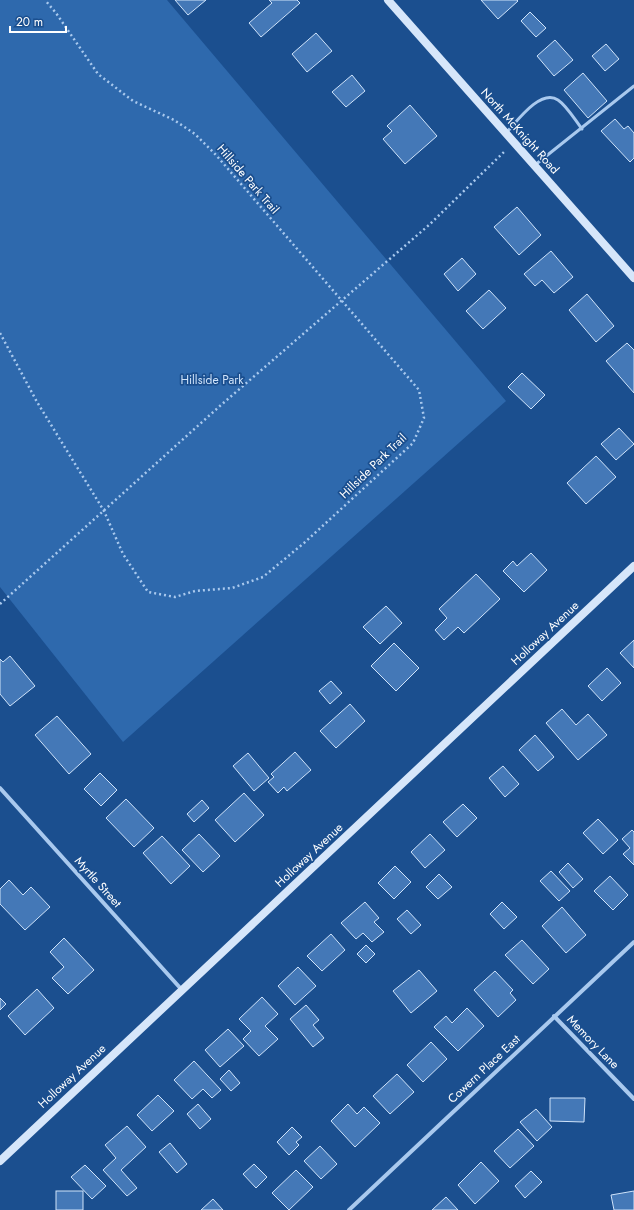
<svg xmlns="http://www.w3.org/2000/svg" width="634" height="1210" font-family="Jost,sans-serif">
<rect width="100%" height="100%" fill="#1b4f8f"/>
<path fill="#2e69ad" d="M0,0H167L506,401L123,742L0,587Z"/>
<g fill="#4478b7" stroke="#cfe3fa">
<path d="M175,0H206L188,15Z"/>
<path d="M269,0H297L300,3L261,37L249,23L272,3Z"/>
<path d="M481,0H517L518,1L498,19Z"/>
<path d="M530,12L546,28L536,37L521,21Z"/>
<path d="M316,33L332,51L307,72L292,54Z"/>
<path d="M555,40L573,60L554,76L537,56Z"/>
<path d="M606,44L619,59L605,71L592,56Z"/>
<path d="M583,73L607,101L588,118L564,90Z"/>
<path d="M352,75L365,91L346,107L332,92Z"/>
<path d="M410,105L437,136L405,164L383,139L392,131L387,126Z"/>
<path d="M615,119L624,129L628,126L634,133V158L630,162L601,131Z"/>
<path d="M517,207L541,235L519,255L494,227Z"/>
<path d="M551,251L573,277L554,293L542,280L535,286L524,274Z"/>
<path d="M462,258L476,274L458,291L444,274Z"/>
<path d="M489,290L506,308L483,329L466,311Z"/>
<path d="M587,294L614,326L596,342L569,310Z"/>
<path d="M627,343L634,350V393L606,361Z"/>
<path d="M522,373L545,395L531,409L508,387Z"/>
<path d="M619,428L634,444L616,460L601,444Z"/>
<path d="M596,456L616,477L586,504L567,483Z"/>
<path d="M531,553L547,570L524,592L503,571L513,561L517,566Z"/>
<path d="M476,574L500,599L464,633L458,627L444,640L435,630L447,618L439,609Z"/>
<path d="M386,606L402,623L380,644L363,627Z"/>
<path d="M634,640V668L620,653Z"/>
<path d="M394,643L419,668L396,691L371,666Z"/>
<path d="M10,656L35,686L10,706L0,694V659L3,662Z"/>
<path d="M607,668L621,683L602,701L588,686Z"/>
<path d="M331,681L342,693L330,704L319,691Z"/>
<path d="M350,704L365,721L336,748L320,731Z"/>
<path d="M562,709L576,725L588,714L607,735L578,760L546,723Z"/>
<path d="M57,716L91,754L69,774L35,735Z"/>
<path d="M535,735L554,757L538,771L519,750Z"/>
<path d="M295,752L311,770L287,791L284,787L278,793L268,782L274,777L271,774Z"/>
<path d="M248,753L269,778L254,791L233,766Z"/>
<path d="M503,766L519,784L505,797L489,778Z"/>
<path d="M100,773L117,790L101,806L84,789Z"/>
<path d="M244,793L264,815L235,842L215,820Z"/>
<path d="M126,799L154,828L134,847L106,818Z"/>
<path d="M202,800L209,808L194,822L187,814Z"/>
<path d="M463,804L477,818L457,837L443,822Z"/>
<path d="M598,819L618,840L603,854L583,833Z"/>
<path d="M632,830L634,832V865L623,854L630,848L622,839Z"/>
<path d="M199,834L220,856L203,872L182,850Z"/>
<path d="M430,834L445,850L425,868L411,852Z"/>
<path d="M162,836L190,866L171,884L143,853Z"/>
<path d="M568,863L583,879L573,888L559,872Z"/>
<path d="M395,866L411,882L394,899L378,883Z"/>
<path d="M551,871L570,891L559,901L540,881Z"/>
<path d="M439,874L452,887L438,899L426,887Z"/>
<path d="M610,876L628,895L613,910L594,891Z"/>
<path d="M9,880L23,895L31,887L50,907L25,930L0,904V889Z"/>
<path d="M365,902L379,918L374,922L384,932L372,942L363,933L356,939L341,923Z"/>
<path d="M502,902L517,917L504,929L490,914Z"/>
<path d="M562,907L586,935L566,953L542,926Z"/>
<path d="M407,910L421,925L411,934L397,919Z"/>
<path d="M331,934L345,950L322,971L307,956Z"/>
<path d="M64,938L94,970L68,994L52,978L64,967L50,952Z"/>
<path d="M522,940L549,969L533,984L505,955Z"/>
<path d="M366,945L375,954L366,963L357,954Z"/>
<path d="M298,967L316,986L295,1005L278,986Z"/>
<path d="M419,970L437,991L411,1013L393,991Z"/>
<path d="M495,971L513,990L510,993L516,1000L498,1017L474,990Z"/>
<path d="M37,989L54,1008L25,1035L8,1016Z"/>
<path d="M262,997L278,1014L265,1026L278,1039L259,1056L243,1039L251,1031L239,1019Z"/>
<path d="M0,998L6,1004L0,1010Z"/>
<path d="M306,1005L319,1020L313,1025L324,1038L313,1047L290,1019Z"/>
<path d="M467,1008L484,1026L458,1051L434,1027L446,1016L452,1023Z"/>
<path d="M228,1029L244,1046L220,1067L205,1050Z"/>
<path d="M431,1042L447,1059L423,1082L407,1065Z"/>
<path d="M194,1061L221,1090L212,1098L203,1089L192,1099L174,1080Z"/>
<path d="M229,1070L240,1083L231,1091L220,1079Z"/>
<path d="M397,1074L414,1092L390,1114L373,1096Z"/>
<path d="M158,1095L174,1111L152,1131L137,1115Z"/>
<path d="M550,1098H585L584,1122L550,1121Z"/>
<path d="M198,1104L211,1119L200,1129L187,1114Z"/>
<path d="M348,1104L357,1114L364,1107L380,1123L355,1147L331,1121Z"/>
<path d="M536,1109L552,1127L537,1141L520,1122Z"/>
<path d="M127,1126L146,1147L121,1170L137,1188L127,1196L103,1170L116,1158L105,1145Z"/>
<path d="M292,1127L302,1137L296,1142L299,1145L289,1155L277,1142Z"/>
<path d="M518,1129L534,1146L510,1168L494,1151Z"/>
<path d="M170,1143L187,1164L177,1173L159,1152Z"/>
<path d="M320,1146L337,1164L321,1179L304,1161Z"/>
<path d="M481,1162L499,1181L475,1204L458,1185Z"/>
<path d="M254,1164L267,1177L256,1188L243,1174Z"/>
<path d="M85,1165L106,1186L92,1199L71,1177Z"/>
<path d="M296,1170L313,1187L289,1210L272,1193Z"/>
<path d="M531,1171L542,1182L525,1198L515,1186Z"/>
<rect x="56" y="1191" width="27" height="19"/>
<path d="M634,1191V1210H614L611,1195Z"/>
<path d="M446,1197L458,1210H432Z"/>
<path d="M213,1199L223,1210H201Z"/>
</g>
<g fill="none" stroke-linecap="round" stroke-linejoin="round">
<g stroke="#a9c9ee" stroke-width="2.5" stroke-dasharray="2 3" stroke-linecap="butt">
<path d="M0,333L37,402L104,511L123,554L148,592L175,597L195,591L232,588L263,577L304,543L413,443L424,418L419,390L216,155L195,134L174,120L133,101L98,74L56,13L45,0"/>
<path d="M0,604L221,405L429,225L505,151"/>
</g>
<g stroke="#a9c9ee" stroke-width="3">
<path d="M507,132C517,121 541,88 558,100C567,106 575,120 582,129"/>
<path d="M535,165L634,86"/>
</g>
<g stroke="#a9c9ee" stroke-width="4">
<path d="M0,788L182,990"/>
<path d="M554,1016L634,1099"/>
<path d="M349,1210L634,942"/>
</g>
<g stroke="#d6e6fa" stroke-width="8">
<path d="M388,0L634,278"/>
<path d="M0,1161L634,566"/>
</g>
</g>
<g text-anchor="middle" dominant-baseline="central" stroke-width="3.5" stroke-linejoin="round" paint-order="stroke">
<g font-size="12" fill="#fff" stroke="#1b4f8f">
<text transform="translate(520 131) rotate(48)">North McKnight Road</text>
<text transform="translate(248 179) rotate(49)">Hillside Park Trail</text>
<text transform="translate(373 466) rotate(-44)">Hillside Park Trail</text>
<text transform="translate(545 633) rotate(-43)">Holloway Avenue</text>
<text transform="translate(309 855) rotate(-43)">Holloway Avenue</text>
<text transform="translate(98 882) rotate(48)">Myrtle Street</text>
<text transform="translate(593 1042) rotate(46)">Memory Lane</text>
<text transform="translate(484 1069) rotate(-43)">Cowern Place East</text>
<text transform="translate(72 1076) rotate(-43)">Holloway Avenue</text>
</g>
<g font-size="12" fill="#cfe3fa" stroke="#1b4f8f">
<text x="212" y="380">Hillside Park</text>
</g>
</g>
<path d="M10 26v6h56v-6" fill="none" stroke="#ffffff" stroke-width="2"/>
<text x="16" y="26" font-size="12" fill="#ffffff" stroke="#1b4f8f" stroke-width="3" paint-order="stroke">20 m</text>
</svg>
